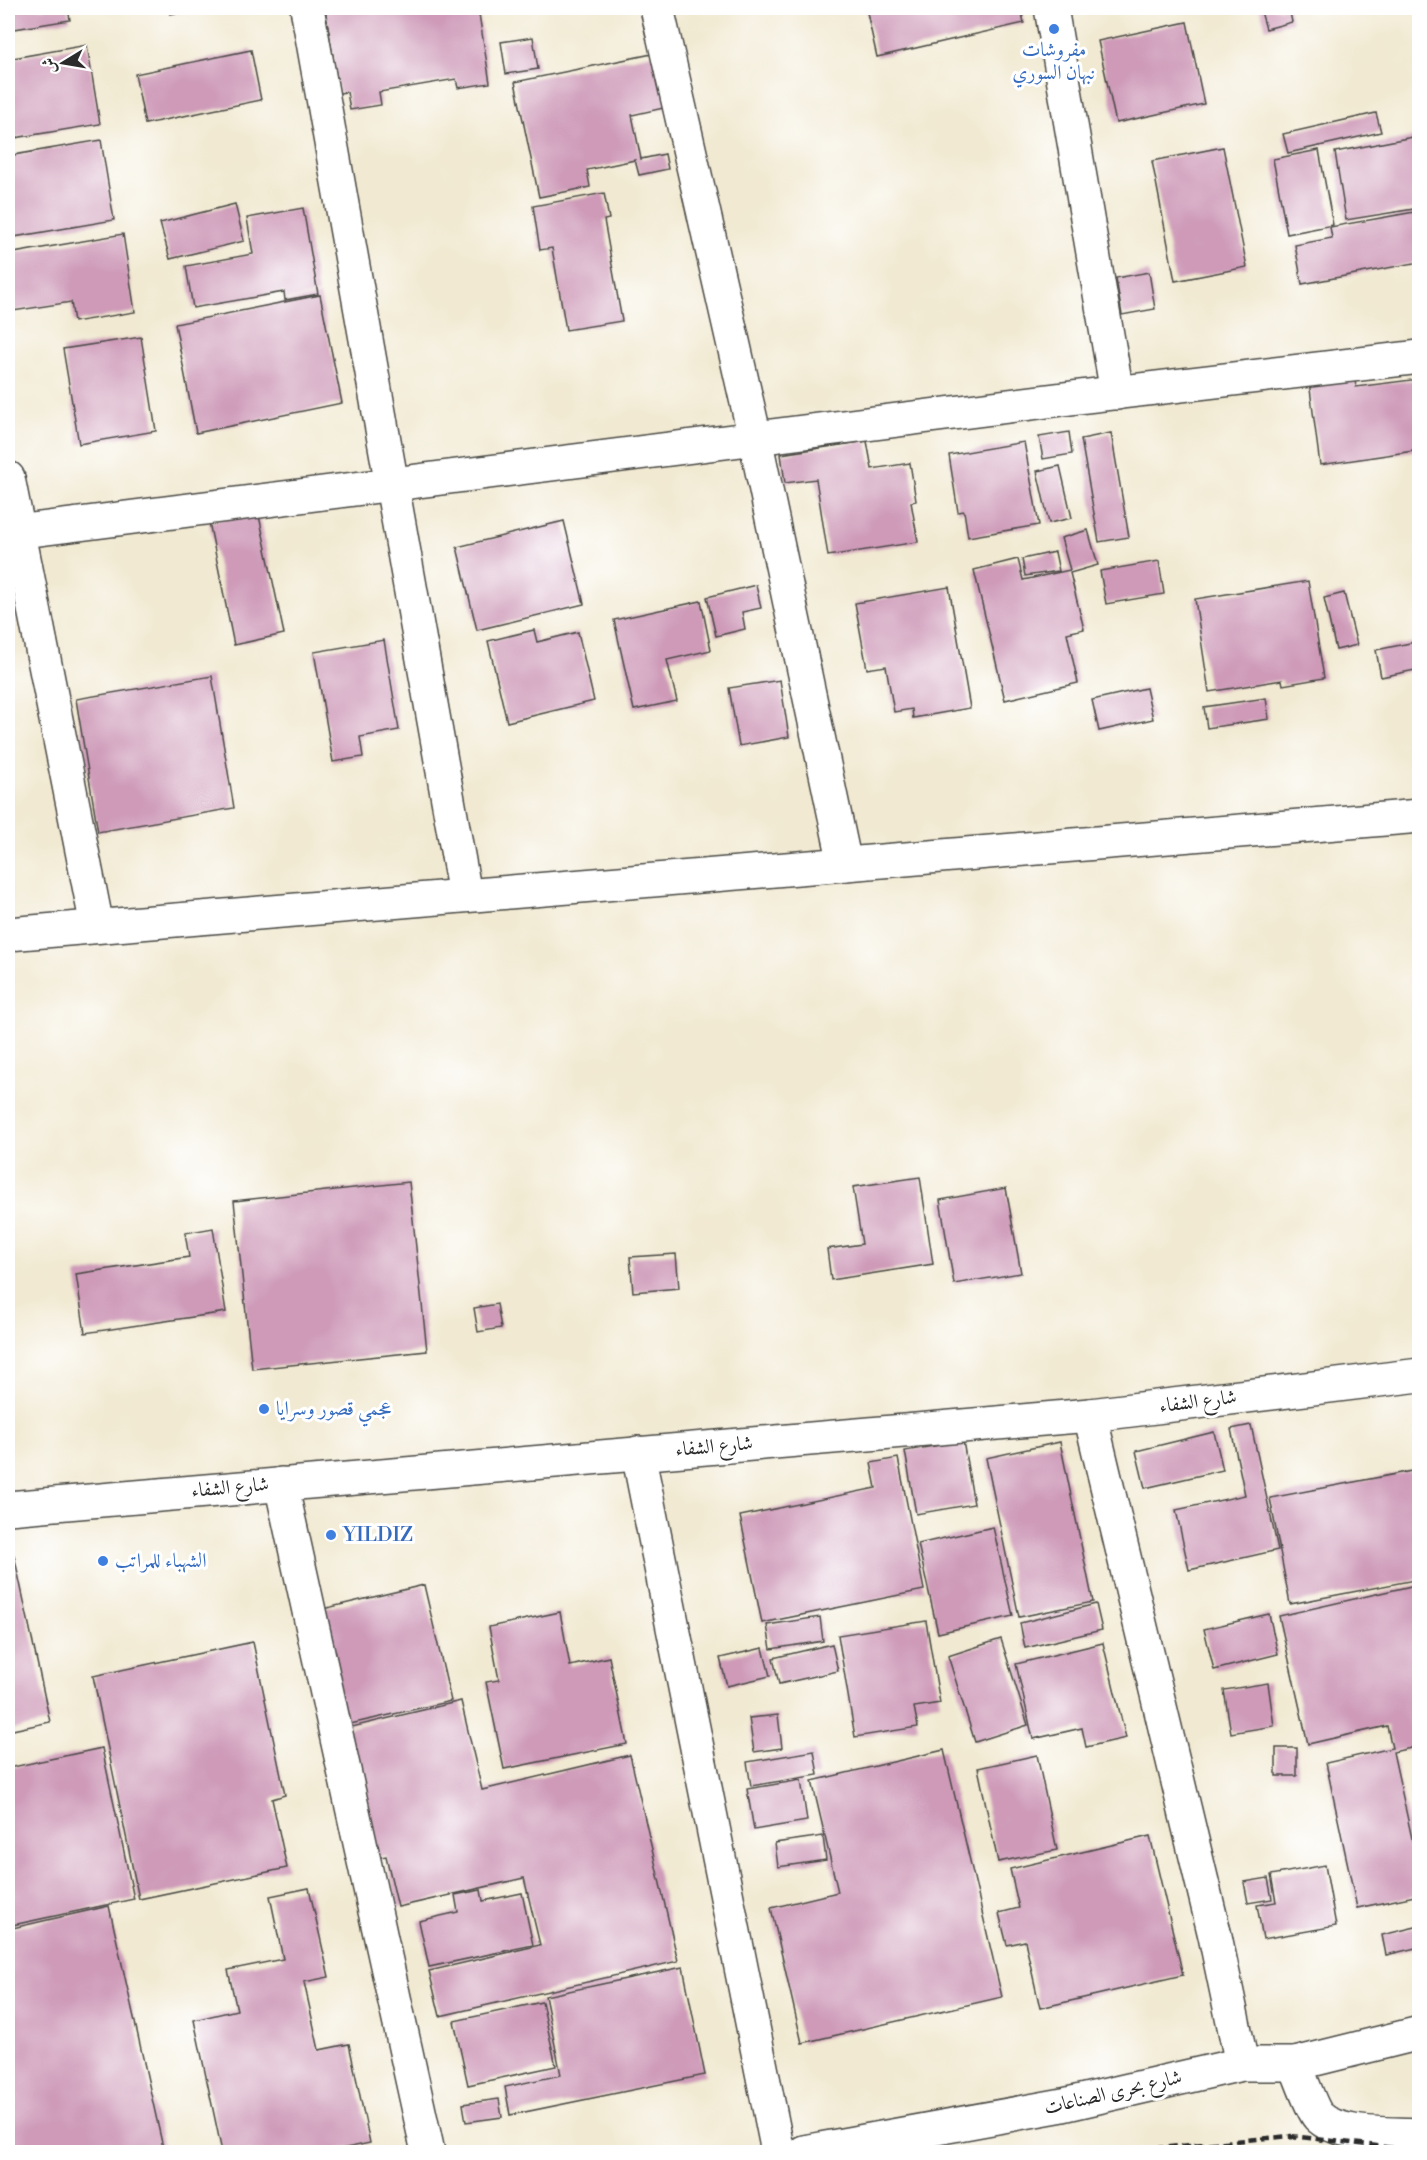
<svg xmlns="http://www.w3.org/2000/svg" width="1427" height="2160" font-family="'Libre Bodoni',Amiri,serif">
<rect width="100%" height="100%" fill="#fff"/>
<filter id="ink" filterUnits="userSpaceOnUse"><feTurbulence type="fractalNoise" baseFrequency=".0167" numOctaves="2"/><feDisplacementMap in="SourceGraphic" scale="12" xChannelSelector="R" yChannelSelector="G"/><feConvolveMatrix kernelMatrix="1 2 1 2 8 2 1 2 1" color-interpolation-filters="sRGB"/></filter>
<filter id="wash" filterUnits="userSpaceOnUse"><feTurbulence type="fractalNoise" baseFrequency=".008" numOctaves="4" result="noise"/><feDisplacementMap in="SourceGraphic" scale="24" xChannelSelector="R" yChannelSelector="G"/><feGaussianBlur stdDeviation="1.35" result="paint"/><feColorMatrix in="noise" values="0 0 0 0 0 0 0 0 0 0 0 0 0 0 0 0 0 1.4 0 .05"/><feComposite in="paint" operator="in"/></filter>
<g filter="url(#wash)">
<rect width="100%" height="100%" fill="#f1e9d1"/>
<g id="blocks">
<g fill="#ce9ab8">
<path d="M8,8H68L70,20L8,30Z"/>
<path d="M169,8H202L203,9L170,14Z"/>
<path d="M325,8H478L490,83L458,88L456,79L379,92L381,105L350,110L347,92L339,93Z"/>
<path d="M866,8H1021L1024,23L877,57Z"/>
<path d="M1260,8H1289L1292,22L1266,29Z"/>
<path d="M1187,22L1204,104L1116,123L1098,41Z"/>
<path d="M533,37L538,69L506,74L501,42Z"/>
<path d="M87,45L100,124L8,139V59Z"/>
<path d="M251,50L261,100L145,124L135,74Z"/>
<path d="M657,53L668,107L632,115L641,159L665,154L668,169L639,175L635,160L587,170L590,187L539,197L515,82Z"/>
<path d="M1376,113L1381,132L1288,153L1283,134Z"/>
<path d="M1413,137L1420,172V208L1346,220L1335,152Z"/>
<path d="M101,140L114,220L8,238V156Z"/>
<path d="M1223,147L1247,267L1175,281L1152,161Z"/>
<path d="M1319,150L1333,225L1287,234L1273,159Z"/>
<path d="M604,193L609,219L604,220L622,321L566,330L552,248L540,250L533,206Z"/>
<path d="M235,204L244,241L170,259L160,223Z"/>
<path d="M303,208L318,294L285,300L284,292L193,308L186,266L253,254L247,218Z"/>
<path d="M1420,211V262L1302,284L1295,245L1332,238L1330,227Z"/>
<path d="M123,234L135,312L74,322L71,302L13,311L8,275V254Z"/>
<path d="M1149,272L1155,309L1122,315L1116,278Z"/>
<path d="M320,295L342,403L196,433L175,324Z"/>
<path d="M141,337L156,431L79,444L63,349Z"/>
<path d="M1353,368L1356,387L1419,379L1420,450L1320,465L1308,374Z"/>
<path d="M1069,432L1072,454L1043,459L1039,437Z"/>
<path d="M1111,433L1129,537L1099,542L1081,439Z"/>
<path d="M867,441L872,469L910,463L916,501L911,502L918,542L828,556L816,479L785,483L781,454Z"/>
<path d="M1024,442L1039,525L968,537L964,511L958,512L949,455Z"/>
<path d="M1060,466L1072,518L1049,523L1037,471Z"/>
<path d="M258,511L284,634L234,645L209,522Z"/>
<path d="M564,521L584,604L477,630L457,547Z"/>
<path d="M1088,530L1098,565L1070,573L1084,629L1067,633L1078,683L1005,700L974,570L1018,559L1023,580L1070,570L1061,538Z"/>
<path d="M1055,552L1059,571L1025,576L1022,559Z"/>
<path d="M1159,561L1164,594L1106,604L1100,571Z"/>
<path d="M1308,581L1324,678L1283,685L1282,680L1209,692L1195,599Z"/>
<path d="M756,585L761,608L742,612L745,629L716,636L707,597Z"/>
<path d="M949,587L970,708L913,718L912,709L894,712L886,666L867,669L855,603Z"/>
<path d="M1344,593L1357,645L1336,650L1324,598Z"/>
<path d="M701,601L711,650L667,660L677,701L634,710L614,620Z"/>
<path d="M534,630L537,642L578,632L594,701L507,722L488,641Z"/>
<path d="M384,640L399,730L360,737L363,757L333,762L314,652Z"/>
<path d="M1420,641V669L1381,677L1376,650Z"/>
<path d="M212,676L234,808L98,832L76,699Z"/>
<path d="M780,680L789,737L739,746L729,688Z"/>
<path d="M1146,688L1153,719L1099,731L1092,700Z"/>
<path d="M1266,698L1269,719L1207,728L1204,707Z"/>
<path d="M920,1177L933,1264L831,1280L827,1249L862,1244L853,1187Z"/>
<path d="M409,1182L427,1351L252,1369L234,1201Z"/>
<path d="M1006,1188L1021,1273L954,1284L940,1200Z"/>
<path d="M213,1228L226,1312L85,1333L76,1274L189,1257L185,1233Z"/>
<path d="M676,1254L679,1288L633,1292L630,1257Z"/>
<path d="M497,1304L501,1328L478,1332L474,1308Z"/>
<path d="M1251,1425L1278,1550L1189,1570L1176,1510L1245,1495L1231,1429Z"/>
<path d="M1214,1432L1223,1470L1145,1488L1136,1451Z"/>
<path d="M963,1441L974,1504L916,1514L905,1451Z"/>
<path d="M1060,1442L1093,1602L1019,1617L986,1458Z"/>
<path d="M898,1458L924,1590L762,1623L740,1516L876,1488L871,1463Z"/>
<path d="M1412,1471L1420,1514V1579L1290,1604L1270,1498Z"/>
<path d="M993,1527L1013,1616L938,1633L918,1544Z"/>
<path d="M14,1555L50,1722L8,1731V1556Z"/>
<path d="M1420,1584V1746L1393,1752L1420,1875V1895L1357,1908L1326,1763L1392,1748L1387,1726L1308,1744L1279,1616Z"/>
<path d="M424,1585L451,1701L337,1727L310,1612Z"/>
<path d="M1096,1604L1102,1630L1025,1648L1020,1623Z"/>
<path d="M560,1612L570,1666L609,1657L627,1744L504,1769L486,1682L499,1680L489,1627Z"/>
<path d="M1269,1614L1278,1654L1214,1670L1204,1629Z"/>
<path d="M820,1617L823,1641L771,1649L767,1625Z"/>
<path d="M926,1621L940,1703L914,1707L918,1727L855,1737L838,1635Z"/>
<path d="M1001,1639L1028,1725L975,1742L948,1656Z"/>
<path d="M253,1642L285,1795L272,1799L287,1868L139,1899L93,1676Z"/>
<path d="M1103,1643L1126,1738L1086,1747L1082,1728L1033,1739L1016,1664Z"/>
<path d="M832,1644L838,1671L779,1684L773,1658Z"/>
<path d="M763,1648L770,1676L727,1686L720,1658Z"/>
<path d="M1268,1683L1274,1726L1231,1733L1224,1690Z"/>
<path d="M461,1701L482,1790L630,1755L678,1961L440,2016L429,1971L540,1945L524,1878L398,1907L386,1856L369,1859L339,1730Z"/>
<path d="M778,1715L782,1748L754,1752L749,1718Z"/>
<path d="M102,1748L134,1899L8,1926V1768Z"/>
<rect x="1276" y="1748" width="21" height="28"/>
<path d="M944,1750L1002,1997L802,2043L771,1908L838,1892L812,1781Z"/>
<path d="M814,1751L818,1775L751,1786L747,1762Z"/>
<path d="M1037,1755L1057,1850L998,1862L978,1768Z"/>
<path d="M801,1780L807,1821L754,1830L747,1789Z"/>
<path d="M823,1836L826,1860L778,1867L775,1843Z"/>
<path d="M1150,1836L1183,1975L1040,2008L1025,1941L1007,1945L999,1913L1019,1908L1010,1869Z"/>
<path d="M1325,1865L1336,1926L1263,1939L1257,1905L1276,1902L1271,1875Z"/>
<path d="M1268,1878L1272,1899L1248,1903L1244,1882Z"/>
<path d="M309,1888L329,1977L304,1982L319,2050L349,2044L370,2143L327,2152H222L194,2020L237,2010L228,1970L283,1959L270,1896Z"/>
<path d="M481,1890L483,1901L522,1893L533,1945L429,1967L419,1921L458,1912L455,1895Z"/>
<path d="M109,1906L164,2152H9L8,2144V1929Z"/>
<path d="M1420,1926V1947L1386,1955L1382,1935Z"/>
<path d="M683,1967L705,2075L510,2115L505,2087L561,2075L545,1996Z"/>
<path d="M542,2002L556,2066L468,2085L454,2021Z"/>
<path d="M499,2099L502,2117L466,2122L463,2104Z"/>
</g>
</g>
</g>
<g filter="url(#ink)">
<use href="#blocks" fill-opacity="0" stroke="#494844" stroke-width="1.5"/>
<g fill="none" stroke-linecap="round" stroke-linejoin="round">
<defs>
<g id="minor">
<path d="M307,8L465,895"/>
<path d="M657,8L755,438L845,864"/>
<path d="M1051,8L1117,393"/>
<path d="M8,478L97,926"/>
<path d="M8,533L1079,397L1420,357"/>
<path d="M8,934L1420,816"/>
<path d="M1090,1415L1215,1936L1242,2064"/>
<path d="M638,1453L778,2152"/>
<path d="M281,1484L428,2152"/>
<path d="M8,1508L1090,1415L1420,1375"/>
<path d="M1295,2064C1300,2075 1311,2108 1318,2116C1338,2137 1392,2133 1420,2135"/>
<path d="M804,2152L1063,2105L1242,2064H1295L1420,2033"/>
</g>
</defs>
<use href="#minor" stroke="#494844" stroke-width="36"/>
<use href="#minor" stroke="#fff" stroke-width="33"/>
<path stroke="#2b2b2b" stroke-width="4.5" stroke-dasharray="9 4.5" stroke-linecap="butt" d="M1114,2152L1291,2136L1420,2151"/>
</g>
</g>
<g fill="#3f7fe0" stroke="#fff" stroke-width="2">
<circle cx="1054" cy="29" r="6"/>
<circle cx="264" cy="1409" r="6"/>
<circle cx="331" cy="1535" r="6"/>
<circle cx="103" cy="1561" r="6"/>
</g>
<g text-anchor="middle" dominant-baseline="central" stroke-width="6" stroke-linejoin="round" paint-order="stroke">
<g font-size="20" fill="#366cbe" stroke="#fff" text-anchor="start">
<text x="1054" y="50" text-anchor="middle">مفروشات<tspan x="1054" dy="23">نبهان السوري</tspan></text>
<text x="276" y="1409">عجمي قصور وسرايا</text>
<text x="343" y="1535">YILDIZ</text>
<text x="115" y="1561">الشهباء للمراتب</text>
</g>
<g font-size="20" fill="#2b2b2b" stroke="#fff">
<text transform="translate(1198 1402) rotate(-7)">شارع الشفاء</text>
<text transform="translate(714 1447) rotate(-5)">شارع الشفاء</text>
<text transform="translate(230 1488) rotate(-5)">شارع الشفاء</text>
<text transform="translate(1113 2093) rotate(-13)">شارع بحرى الصناعات</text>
</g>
</g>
<rect width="1427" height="2160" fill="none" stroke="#fff" stroke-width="30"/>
<g transform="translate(63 63) rotate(259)" stroke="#ffffff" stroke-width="4.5" paint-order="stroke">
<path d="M0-4.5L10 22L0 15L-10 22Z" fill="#2b2b2b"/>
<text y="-9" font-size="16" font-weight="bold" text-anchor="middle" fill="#2b2b2b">ش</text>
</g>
</svg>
